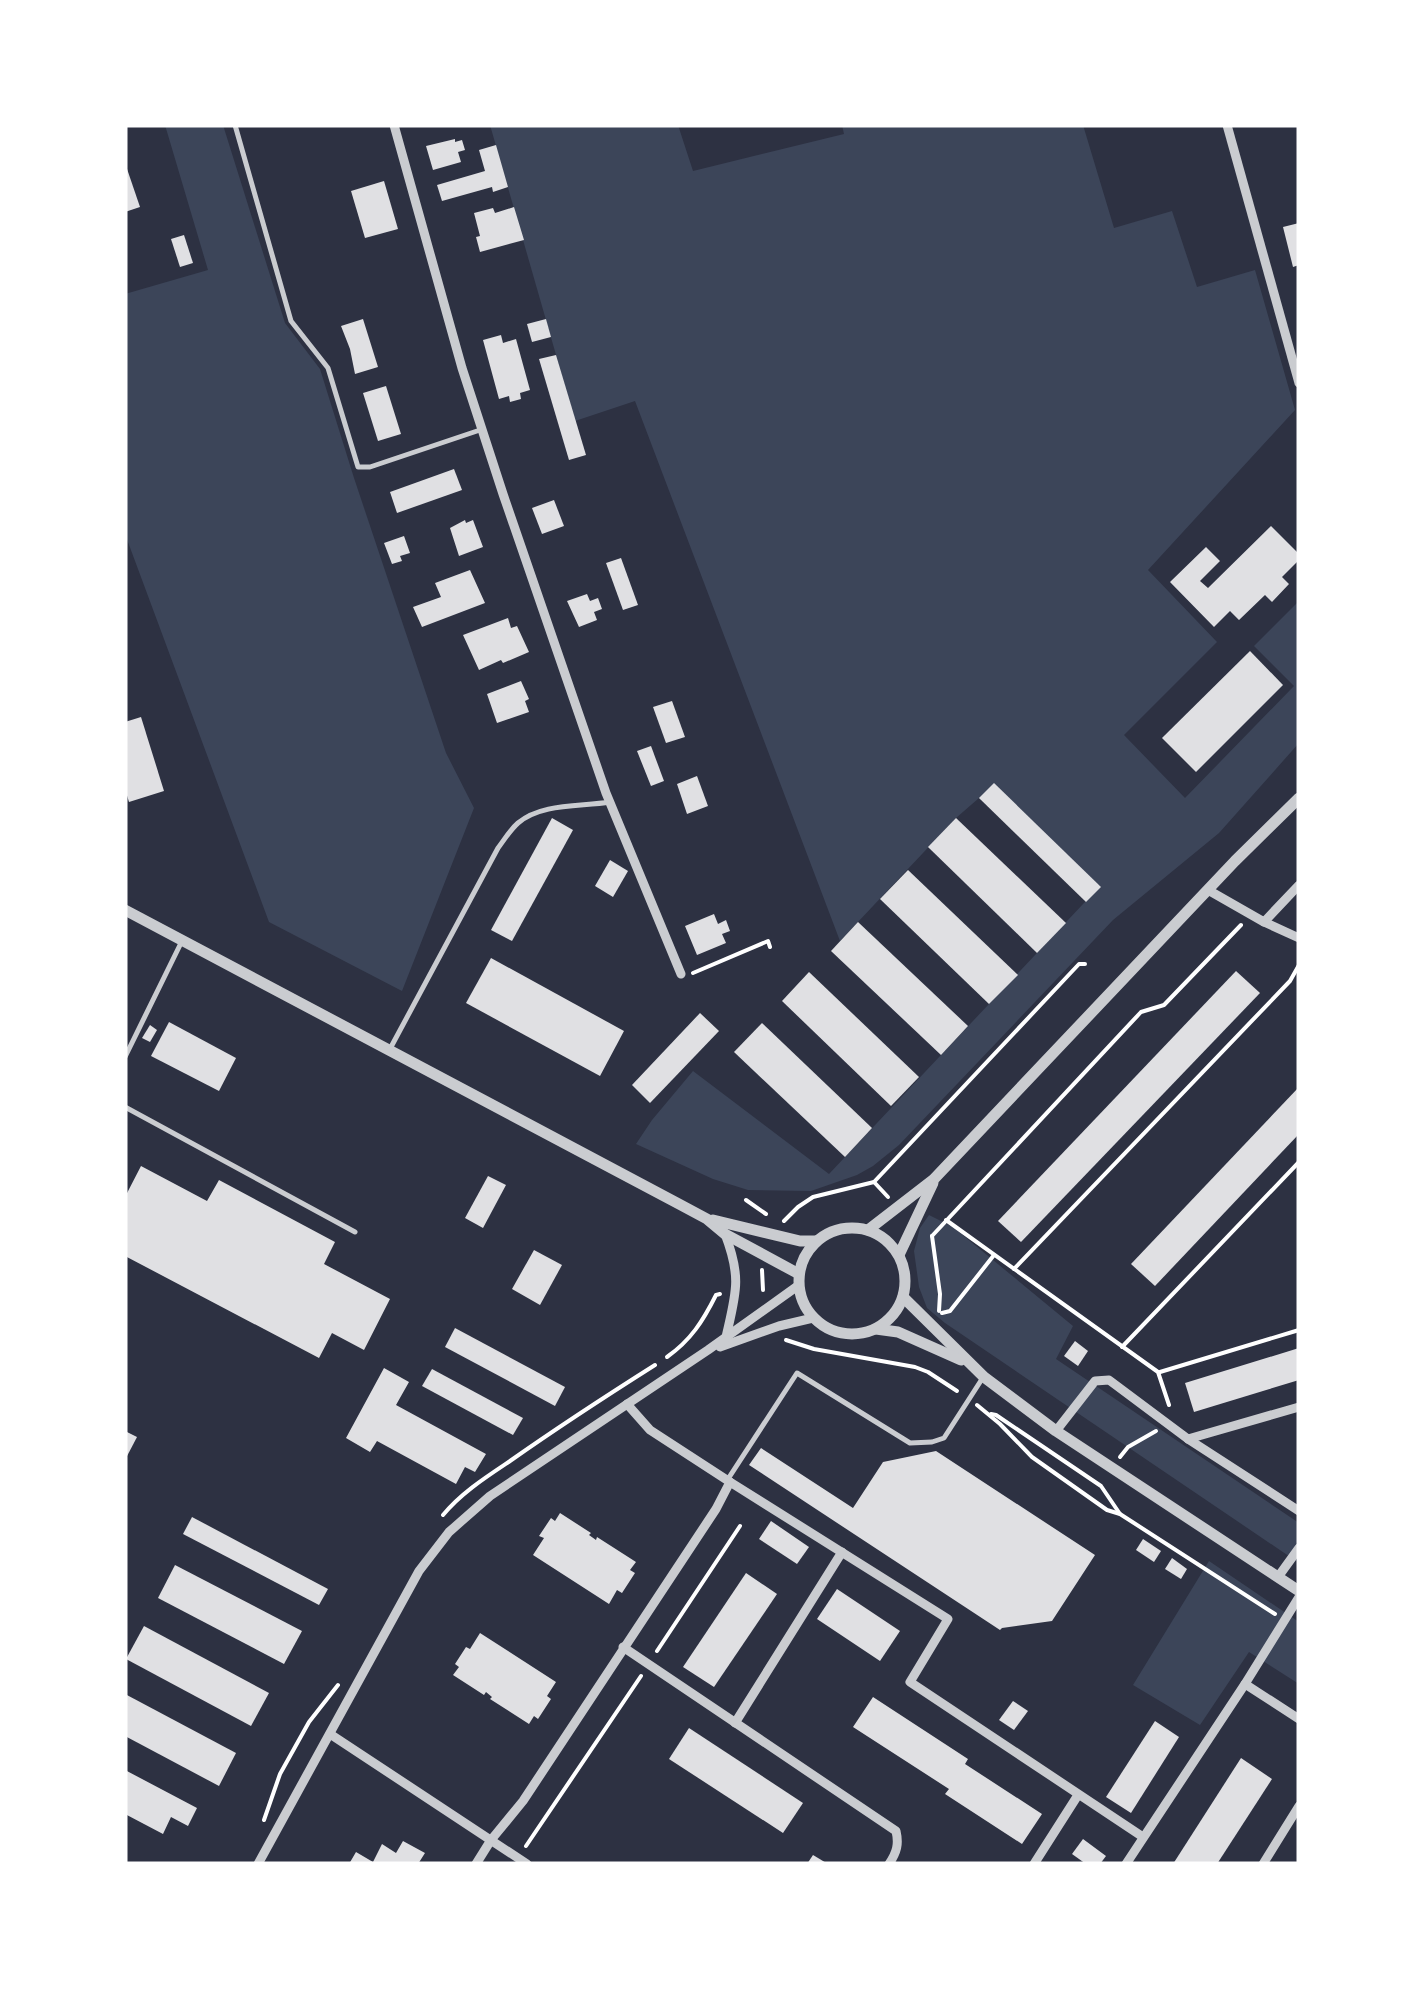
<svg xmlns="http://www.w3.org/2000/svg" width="1424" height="1989" font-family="Figtree,sans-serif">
<rect width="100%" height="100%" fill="#2d3142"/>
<g fill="#3c4559">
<path d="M165,125H223L285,323L320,369L354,478L446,753L474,808L402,991L269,922L125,534V294L208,270Z"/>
<path d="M490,125H678L693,171L844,134L842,125H1083L1114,228L1172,211L1197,287L1255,270L1295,410L1148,570L1217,642L1124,735L1185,798L1294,686L1254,646L1299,601V743L1219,833L1113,920L899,1145L873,1166L857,1175L811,1191L748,1190L713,1179L636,1144L652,1120L693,1071L829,1174L1100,886L979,798L956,818L840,941L635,401L575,421Z"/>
<path d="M929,1215L953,1227L1073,1326L1056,1359L1299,1523V1563L945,1323L927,1308L919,1287L914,1251L920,1228Z"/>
<path d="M1209,1561L1299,1622V1684L1249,1652L1200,1725L1133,1685Z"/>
</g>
<g fill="#e0e0e3">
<path d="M455,139V142L462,140L465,150L458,152L461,162L433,170L426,146Z"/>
<path d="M496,145L508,187L493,192L492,187L442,201L437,185L485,171L479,150Z"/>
<path d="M125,163L140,207L125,212Z"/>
<path d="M384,181L398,229L365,238L351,191Z"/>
<path d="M514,207L524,240L480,252L476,237L480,236L474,213L493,208L495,213Z"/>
<path d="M1299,223V265L1293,267L1283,227Z"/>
<path d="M184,235L193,263L180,267L171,239Z"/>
<path d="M363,319L378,367L355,374L350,349L341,326Z"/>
<path d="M546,319L551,337L532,342L527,324Z"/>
<path d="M501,335L503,343L516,339L530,390L520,393L521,399L510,402L509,396L499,399L483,340Z"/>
<path d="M556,355L586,455L569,460L539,359Z"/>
<path d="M386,386L401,434L378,441L363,393Z"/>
<path d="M454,469L462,490L397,513L390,492Z"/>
<path d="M554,500L564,526L542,534L532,508Z"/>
<path d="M465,520L466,523L473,520L483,547L459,556L450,528Z"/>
<path d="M1271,526L1299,554V560L1282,577L1289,584L1272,602L1265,595L1239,620L1230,611L1214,627L1170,582L1206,547L1220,561L1200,581L1208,588Z"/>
<path d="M404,536L410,553L400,556L402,561L392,564L384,543Z"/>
<path d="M621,558L638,605L623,610L606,563Z"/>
<path d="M470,570L485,603L422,627L413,607L441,597L435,583Z"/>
<path d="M587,594L590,601L598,598L602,609L594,612L597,620L579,627L567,601Z"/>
<path d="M508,618L511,628L517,626L529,652L503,663L501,660L479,670L463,635Z"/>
<path d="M1250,651L1283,685L1196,772L1162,738Z"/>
<path d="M521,681L529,699L525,701L529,712L497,723L487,694Z"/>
<path d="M672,701L685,737L666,743L653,707Z"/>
<path d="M141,717L164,791L129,802L125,789V722Z"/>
<path d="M651,746L664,781L651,786L637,751Z"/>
<path d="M697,776L708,806L687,814L677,784Z"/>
<path d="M994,783L1101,887L1086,902L979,798Z"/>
<path d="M552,818L573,830L512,941L491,930Z"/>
<path d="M956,818L1066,923L1037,953L928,847Z"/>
<path d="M610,860L628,871L613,897L595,886Z"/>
<path d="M908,870L1018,975L989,1004L880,899Z"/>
<path d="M714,914L718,924L726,920L730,931L722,934L726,943L697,955L685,926Z"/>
<path d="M858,922L968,1026L941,1055L831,951Z"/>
<path d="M491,958L624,1031L600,1076L466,1003Z"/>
<path d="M1236,971L1260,993L1021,1242L998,1221Z"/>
<path d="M809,972L919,1077L891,1106L782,1001Z"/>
<path d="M700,1013L719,1031L650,1103L632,1085Z"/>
<path d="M169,1022L236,1058L219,1091L151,1056Z"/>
<path d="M762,1023L872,1128L845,1157L734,1052Z"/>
<path d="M150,1025L157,1030L150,1042L142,1038Z"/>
<path d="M1299,1087V1134L1155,1286L1131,1264Z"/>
<path d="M141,1166L207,1201L219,1180L335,1242L324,1264L390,1299L364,1350L332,1333L319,1358L125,1256V1197Z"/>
<path d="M488,1176L506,1185L483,1228L465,1218Z"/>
<path d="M534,1250L562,1265L540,1305L512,1289Z"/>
<path d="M455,1328L565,1387L555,1406L445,1347Z"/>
<path d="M1075,1341L1088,1351L1078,1366L1064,1356Z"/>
<path d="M1299,1348V1380L1194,1412L1185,1383Z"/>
<path d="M384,1368L409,1382L396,1405L486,1454L475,1472L465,1467L456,1484L377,1441L370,1452L346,1438Z"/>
<path d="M432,1369L523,1418L513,1435L422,1386Z"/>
<path d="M125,1431L137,1437L125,1460Z"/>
<path d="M761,1448L853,1508L883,1462L936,1451L1095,1555L1052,1621L1002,1628L1000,1630L749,1465Z"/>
<path d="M560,1513L591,1533L589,1535L596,1540L597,1537L636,1562L630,1570L635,1573L622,1593L617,1590L609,1604L533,1555L544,1538L539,1536L551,1518L555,1521Z"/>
<path d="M192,1517L328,1589L319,1605L183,1534Z"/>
<path d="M771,1521L809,1547L797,1564L759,1539Z"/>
<path d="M1143,1539L1161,1551L1154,1562L1136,1550Z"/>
<path d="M1172,1558L1187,1569L1181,1579L1165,1569Z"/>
<path d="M175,1565L302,1631L284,1664L158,1598Z"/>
<path d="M746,1573L777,1594L714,1687L683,1667Z"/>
<path d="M837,1589L900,1631L880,1661L817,1619Z"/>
<path d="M144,1626L269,1693L251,1726L126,1659Z"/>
<path d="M480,1633L556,1682L547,1696L551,1699L538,1719L534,1716L529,1724L490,1699L492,1697L486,1692L484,1695L453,1675L459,1667L455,1664L466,1647L470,1649Z"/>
<path d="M125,1694L236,1753L219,1786L125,1736Z"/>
<path d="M873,1697L968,1759L965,1764L1042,1814L1022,1844L945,1794L949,1789L853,1727Z"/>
<path d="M1013,1701L1028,1711L1014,1730L999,1720Z"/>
<path d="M1155,1721L1179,1737L1131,1813L1106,1797Z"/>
<path d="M689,1728L803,1803L783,1833L669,1759Z"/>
<path d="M1241,1758L1272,1779L1217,1864H1173Z"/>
<path d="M125,1770L197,1808L188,1826L171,1817L163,1834L125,1814Z"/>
<path d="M1083,1839L1106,1856L1100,1864H1086L1072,1854Z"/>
<path d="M403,1841L425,1853L418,1864H349L356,1852L373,1862L382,1844L396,1853Z"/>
<path d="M813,1855L828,1864H807Z"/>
</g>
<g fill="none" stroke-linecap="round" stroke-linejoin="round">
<g stroke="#fff" stroke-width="4">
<path d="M693,973L768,941L770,947"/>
<path d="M874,1182L888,1197"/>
<path d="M746,1200L766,1214"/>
<path d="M946,1220L1158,1372L1169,1405"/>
<path d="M784,1221L798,1207L813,1197L874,1182L1079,964H1085"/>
<path d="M932,1236L1141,1012L1164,1005L1241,925"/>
<path d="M932,1236L940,1294L939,1311"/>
<path d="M1014,1269L1290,981L1299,965"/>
<path d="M762,1270L763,1290"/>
<path d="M942,1313L950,1311L994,1255"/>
<path d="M786,1340L814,1349L915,1367L928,1372L957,1391"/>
<path d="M1122,1347L1299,1162"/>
<path d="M667,1357C691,1340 703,1321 716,1295L720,1294"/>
<path d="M1160,1372L1299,1330"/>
<path d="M977,1405L1000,1424L1032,1457L1107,1510L1120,1514L1275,1614"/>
<path d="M991,1414L996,1415L1101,1486L1120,1514"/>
<path d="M1120,1457L1128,1447L1156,1431"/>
<path d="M443,1515C461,1493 486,1477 510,1461C557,1428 606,1396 655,1365"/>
<path d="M657,1651L740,1526"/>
<path d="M264,1820L280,1774L309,1722L338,1685"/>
<path d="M526,1846L641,1676"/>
</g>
<g stroke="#caccd0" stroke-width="5">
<path d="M235,125L291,321L328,368L358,467H370L483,429"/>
<path d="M391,1047L498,848C504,840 510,830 518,823C542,803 580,807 610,802"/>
<path d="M125,1057L181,943"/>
<path d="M125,1107L355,1232"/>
<path d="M728,1479L797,1373L910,1443L932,1442L944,1438L982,1379"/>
</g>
<g stroke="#caccd0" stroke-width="9">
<path d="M394,125L462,368L503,494L606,793L681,974"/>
<path d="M1227,125L1299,383"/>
<path d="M1208,890L1264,922L1299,885"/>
<path d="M1264,922L1299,938"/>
<path d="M725,1234C742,1278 736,1293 726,1337"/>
<path d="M720,1347L779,1326L813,1318"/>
<path d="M1056,1431L1095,1381L1109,1380L1188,1439L1299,1511"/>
<path d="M1188,1439L1299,1407"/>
<path d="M730,1482L948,1619L910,1682L1143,1837"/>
<path d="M1278,1577L1299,1548"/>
<path d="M1299,1597L1245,1684L1299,1719"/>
<path d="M623,1647L896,1831C899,1844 897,1852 889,1864"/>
<path d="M735,1723L842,1552"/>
<path d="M330,1734L527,1864"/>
<path d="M258,1864L419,1571L449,1532L490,1496L708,1350L799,1285"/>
<path d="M476,1864L491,1840L523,1801L716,1509L730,1482L650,1430L627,1404"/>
<path d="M1034,1864L1078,1795"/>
<path d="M1126,1864L1245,1684"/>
<path d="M1263,1864L1299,1806"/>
</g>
<g stroke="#caccd0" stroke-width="11">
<path d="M125,910L679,1204L707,1219L725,1234L799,1274"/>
<path d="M713,1220L800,1241H816"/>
<circle cx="852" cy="1281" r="53"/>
<path d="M868,1230L934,1179L1235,861L1299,798"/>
<path d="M899,1255L933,1183"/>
<path d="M903,1297L984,1377L1056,1431L1299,1591"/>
<path d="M876,1329L898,1332L961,1360"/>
</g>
</g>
<rect width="1424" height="1989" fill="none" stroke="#ffffff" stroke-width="255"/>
</svg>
